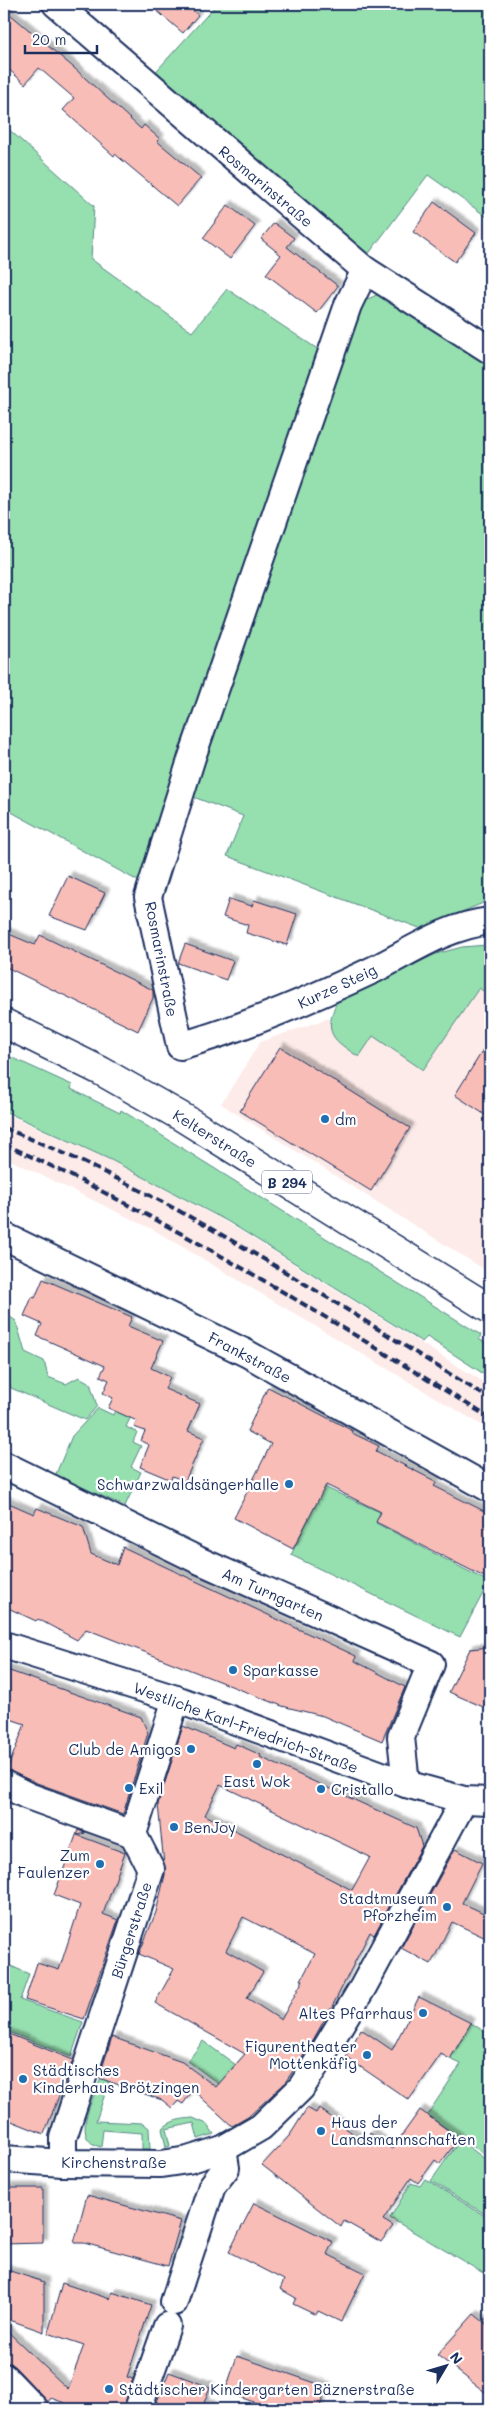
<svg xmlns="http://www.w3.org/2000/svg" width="494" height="2413" font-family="Mali,sans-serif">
<defs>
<filter id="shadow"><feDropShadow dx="4.5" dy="-4.5" stdDeviation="1" flood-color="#0004"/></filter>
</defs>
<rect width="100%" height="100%" fill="#fff"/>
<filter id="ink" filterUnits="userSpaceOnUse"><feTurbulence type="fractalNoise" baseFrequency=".02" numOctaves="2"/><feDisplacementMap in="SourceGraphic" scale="10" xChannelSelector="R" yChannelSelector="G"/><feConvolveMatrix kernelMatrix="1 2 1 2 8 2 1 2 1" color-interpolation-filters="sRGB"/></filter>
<g filter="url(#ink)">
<g fill="#fdebe9">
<path d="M479,988L490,996V1273L221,1104L260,1042L329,1018L331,1032L359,1057L373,1036L424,1069Z"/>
<path d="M4,1113L112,1161L226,1222L490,1386V1430L154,1230L4,1157Z"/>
</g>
<g fill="#96dfaf" stroke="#588786">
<path d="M217,4H490V219L428,175L367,256L150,78Z"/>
<path d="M4,125L94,206L91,259L192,332L227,289L322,352L140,882L4,808Z"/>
<path d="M383,292L490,362V900L422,929L227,856L243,816L191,796L357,304Z"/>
<path d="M487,945L490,946V996L479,988L423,1070L373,1036L359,1057C332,1039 323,1034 337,1001L436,954L462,947Z"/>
<path d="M4,1054L72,1085L71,1089L120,1113L121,1110L481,1335L479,1339L490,1346V1378L427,1337L422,1342L227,1221L111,1160L4,1111Z"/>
<path d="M4,1313L16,1321L25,1352L44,1361L48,1377L66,1384L79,1377L90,1383L97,1406L85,1420L11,1388L4,1365Z"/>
<path d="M117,1405L133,1412L126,1427L137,1432L133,1442L141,1446L131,1467L141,1472L125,1506L55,1476L72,1436L98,1408L113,1415Z"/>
<path d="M324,1487L380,1512L376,1523L489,1582L460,1637L291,1555Z"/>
<path d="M4,1963L29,1974L20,2000L83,2022L71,2057L4,2030Z"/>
<path d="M471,2023L490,2035V2158L427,2115L461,2064L450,2059Z"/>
<path d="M203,2041L236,2065L232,2068L238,2074L228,2091L188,2061Z"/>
<path d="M101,2078L109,2082L96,2121L143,2123L149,2128L150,2149H142V2133L103,2130L101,2147C69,2140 94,2098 101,2078Z"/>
<path d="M193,2118L207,2124L214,2134L198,2139L194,2123L166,2129L170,2146L166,2147L162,2129C171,2120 181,2119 193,2118Z"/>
<path d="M460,2140L490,2163V2217L431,2181Z"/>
<path d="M425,2179L490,2219V2277L390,2218L411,2183L420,2186Z"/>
</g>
<g fill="#f9bdb7" stroke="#1b2f5e" fill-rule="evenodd" filter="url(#shadow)">
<path d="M149,4H185L198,15L183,33Z"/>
<path d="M4,9L73,67L141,129L144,125L160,139L157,141L201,178L177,206L115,154L114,156L63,110L74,98L39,68L25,84L4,65Z"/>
<path d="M434,202L476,233L455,262L413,232Z"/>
<path d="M228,205L255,226L230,259L203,238Z"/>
<path d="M274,223L294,238L287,247L338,286L317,313L266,274L281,255L261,239Z"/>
<path d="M68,876L105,893L87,930L49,916Z"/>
<path d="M229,899L252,906L254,900L297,914L287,945L246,933L248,925L223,917Z"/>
<path d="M4,932L35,945L40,935L153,990V998L138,1031L4,966Z"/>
<path d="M185,944L233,961L226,980L178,963Z"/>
<path d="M490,1039V1118L455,1095Z"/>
<path d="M280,1047L410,1128L371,1191L240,1111Z"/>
<path d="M43,1279L132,1317L128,1326L163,1341L151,1368L170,1377L165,1389L200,1404L188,1431L204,1438L185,1481L172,1476L171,1480L140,1467L149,1445L141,1441L145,1431L134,1427L137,1421L108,1408L113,1398L103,1393L109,1380L100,1376L105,1366L37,1336L42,1324L24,1316L32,1297L35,1298Z"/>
<path d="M268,1387L353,1431L352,1433L379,1446L376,1451L437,1482L434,1486L490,1514V1580L376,1522L381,1512L326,1485L293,1549L234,1518L271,1444L247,1431Z"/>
<path d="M4,1501L34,1514L37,1508L83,1527L91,1554L117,1565L123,1547L356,1656L355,1661L405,1687L382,1741L323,1716L282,1706L86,1629L77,1640L38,1619L36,1621L8,1608L4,1604Z"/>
<path d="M490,1647V1710L449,1692L470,1649Z"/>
<path d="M4,1669L141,1717L148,1733L123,1814L34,1782L7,1770L25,1724L4,1717Z"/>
<path d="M183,1726L234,1748L236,1744L261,1755L260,1757L416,1828L422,1846L374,1935L370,1932L335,2001L308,2049L284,2084L248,2117L232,2126L193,2090L183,2104L178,2101L172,2108L162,2100L99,2078L112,2037L182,2062L216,2087L245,2054L155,2003L174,1969L139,1954L156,1912L165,1875L158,1804ZM220,1785L370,1857L352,1890L205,1815ZM243,1917L315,1954L301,1980H303L281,2020L247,1998L263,1972L226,1951Z"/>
<path d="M78,1830L85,1833L77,1835L125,1853L103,1914L118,1920L84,2019L25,2000L37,1963L59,1970L80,1905L54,1895Z"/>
<path d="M455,1849L482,1863L462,1903L490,1916V1940L452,1922L431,1964L401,1948Z"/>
<path d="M419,1997L471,2023L450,2059L441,2054L409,2100L346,2057L361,2029L392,2050Z"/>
<path d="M4,2032L73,2060L44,2134L4,2118Z"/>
<path d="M307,2108L316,2113L319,2108L364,2142L370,2133L392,2149L420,2110L459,2138L440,2164L435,2160L418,2183L411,2178L383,2220L393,2226L381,2242L344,2221L341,2227L262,2165L290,2135Z"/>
<path d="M4,2188H43V2243L4,2244Z"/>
<path d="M87,2195L181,2221L168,2266L84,2243H74Z"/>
<path d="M254,2203L333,2242L327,2254L365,2273L341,2322L318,2311L316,2315L293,2304L296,2298L280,2289L284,2280L229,2252Z"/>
<path d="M4,2269L44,2282V2332L4,2318Z"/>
<path d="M62,2283L110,2299L112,2292L151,2305L127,2377L133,2379L123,2409H81L51,2398L48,2402L15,2367L4,2360V2328L68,2389L84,2345L48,2333Z"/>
<path d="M474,2314L490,2327V2396L437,2355Z"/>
<path d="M237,2356L327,2387L319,2409H274L225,2392Z"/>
<path d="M169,2372L210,2387L204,2403L212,2406L211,2409H154Z"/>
</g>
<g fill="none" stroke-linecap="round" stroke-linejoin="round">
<defs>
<g id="minor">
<path d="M56,4L365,270L490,350"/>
<path d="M365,270L348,305L192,757L148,897L180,1046C247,1027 312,999 375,969C413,950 447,926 490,921"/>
<path d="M4,1236L246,1353L490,1489"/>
<path d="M4,1465L198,1560L431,1664L401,1737L406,1784"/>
<path d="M4,1645L176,1699L406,1784L464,1800L490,1801"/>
<path d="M4,1784L28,1796L133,1834"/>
<path d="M4,2159L63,2163L161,2164L188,2160L223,2149L261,2127L301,2088L317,2063L363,1987L464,1800"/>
<path d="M63,2163V2138L151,1869L133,1834L176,1699"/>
<path d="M174,2302L212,2186L226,2168L223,2149"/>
<path d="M4,2377L35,2409"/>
<path d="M138,2409L167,2326"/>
</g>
<path id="major" d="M4,1023L101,1071L182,1117L490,1309"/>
</defs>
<use href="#minor" stroke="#1b2f5e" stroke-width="30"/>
<use href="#major" stroke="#1b2f5e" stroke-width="31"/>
<use href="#minor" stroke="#fff" stroke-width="26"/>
<use href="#major" stroke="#fff" stroke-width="28"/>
<g stroke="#1b2f5e" stroke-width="4" stroke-dasharray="8 4" stroke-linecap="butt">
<path d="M4,1128C176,1196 333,1302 490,1399"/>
<path d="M4,1144C174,1221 332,1321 490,1418"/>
</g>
</g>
</g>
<g fill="#1f6fb2" stroke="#fff" stroke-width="2">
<circle cx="325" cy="1119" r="5"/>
<circle cx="289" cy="1484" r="5"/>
<circle cx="233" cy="1670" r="5"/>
<circle cx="191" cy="1749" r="5"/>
<circle cx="257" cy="1764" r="5"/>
<circle cx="129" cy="1788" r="5"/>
<circle cx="321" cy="1789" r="5"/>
<circle cx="174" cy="1827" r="5"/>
<circle cx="100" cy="1864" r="5"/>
<circle cx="447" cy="1907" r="5"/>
<circle cx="423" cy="2013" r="5"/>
<circle cx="367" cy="2055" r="5"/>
<circle cx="23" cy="2079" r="5"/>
<circle cx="321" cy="2131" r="5"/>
<circle cx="109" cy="2389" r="5"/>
</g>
<g text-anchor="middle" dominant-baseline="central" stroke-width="4.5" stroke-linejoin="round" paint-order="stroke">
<rect fill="#fff" stroke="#5f6d8e" stroke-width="1" x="262" y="1170.5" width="50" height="23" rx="4"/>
<g font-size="14" font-weight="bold" fill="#1b2f5e">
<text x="287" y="1182">B 294</text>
</g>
<g font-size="15" fill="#1b2f5e" stroke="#fff">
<text transform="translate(266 186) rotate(40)">Rosmarinstraße</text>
<text transform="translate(162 959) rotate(79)">Rosmarinstraße</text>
<text transform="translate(337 986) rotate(-25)">Kurze Steig</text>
<text transform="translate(215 1138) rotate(32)">Kelterstraße</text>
<text transform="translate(250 1357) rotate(28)">Frankstraße</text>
<text transform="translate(273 1594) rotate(24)">Am Turngarten</text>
<text transform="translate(246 1727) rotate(20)">Westliche Karl-Friedrich-Straße</text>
<text transform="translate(131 1930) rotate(-72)">Bürgerstraße</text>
<text x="114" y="2162">Kirchenstraße</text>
</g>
<g font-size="15" fill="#1b2f5e" stroke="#fff" text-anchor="start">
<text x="335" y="1119">dm</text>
<text x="279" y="1484" text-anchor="end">Schwarzwaldsängerhalle</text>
<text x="243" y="1670">Sparkasse</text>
<text x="181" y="1749" text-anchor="end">Club de Amigos</text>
<text x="257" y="1781" text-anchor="middle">East Wok</text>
<text x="139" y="1788">Exil</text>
<text x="331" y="1789">Cristallo</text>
<text x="184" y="1827">BenJoy</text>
<text x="90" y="1855" text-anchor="end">Zum<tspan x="90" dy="17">Faulenzer</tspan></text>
<text x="437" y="1898" text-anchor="end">Stadtmuseum<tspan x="437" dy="17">Pforzheim</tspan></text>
<text x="413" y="2013" text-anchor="end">Altes Pfarrhaus</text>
<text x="357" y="2046" text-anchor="end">Figurentheater<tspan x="357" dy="17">Mottenkäfig</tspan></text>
<text x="33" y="2070">Städtisches<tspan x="33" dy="17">Kinderhaus Brötzingen</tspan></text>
<text x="331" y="2122">Haus der<tspan x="331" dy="17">Landsmannschaften</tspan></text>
<text x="119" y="2389">Städtischer Kindergarten Bäznerstraße</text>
</g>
</g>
<rect width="494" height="2413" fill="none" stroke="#fff" stroke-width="20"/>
<rect x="10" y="10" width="474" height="2393" fill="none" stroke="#1b2f5e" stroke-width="2" filter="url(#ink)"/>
<g transform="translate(446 2366) rotate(52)" stroke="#ffffff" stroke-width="4" paint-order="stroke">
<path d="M0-4L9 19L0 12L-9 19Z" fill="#1b2f5e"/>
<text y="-8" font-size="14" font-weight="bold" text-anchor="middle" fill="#1b2f5e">N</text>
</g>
<path d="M25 45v8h72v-8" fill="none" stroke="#1b2f5e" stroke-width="2.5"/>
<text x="32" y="45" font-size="15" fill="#1b2f5e" stroke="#ffffff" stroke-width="4" paint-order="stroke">20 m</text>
</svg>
